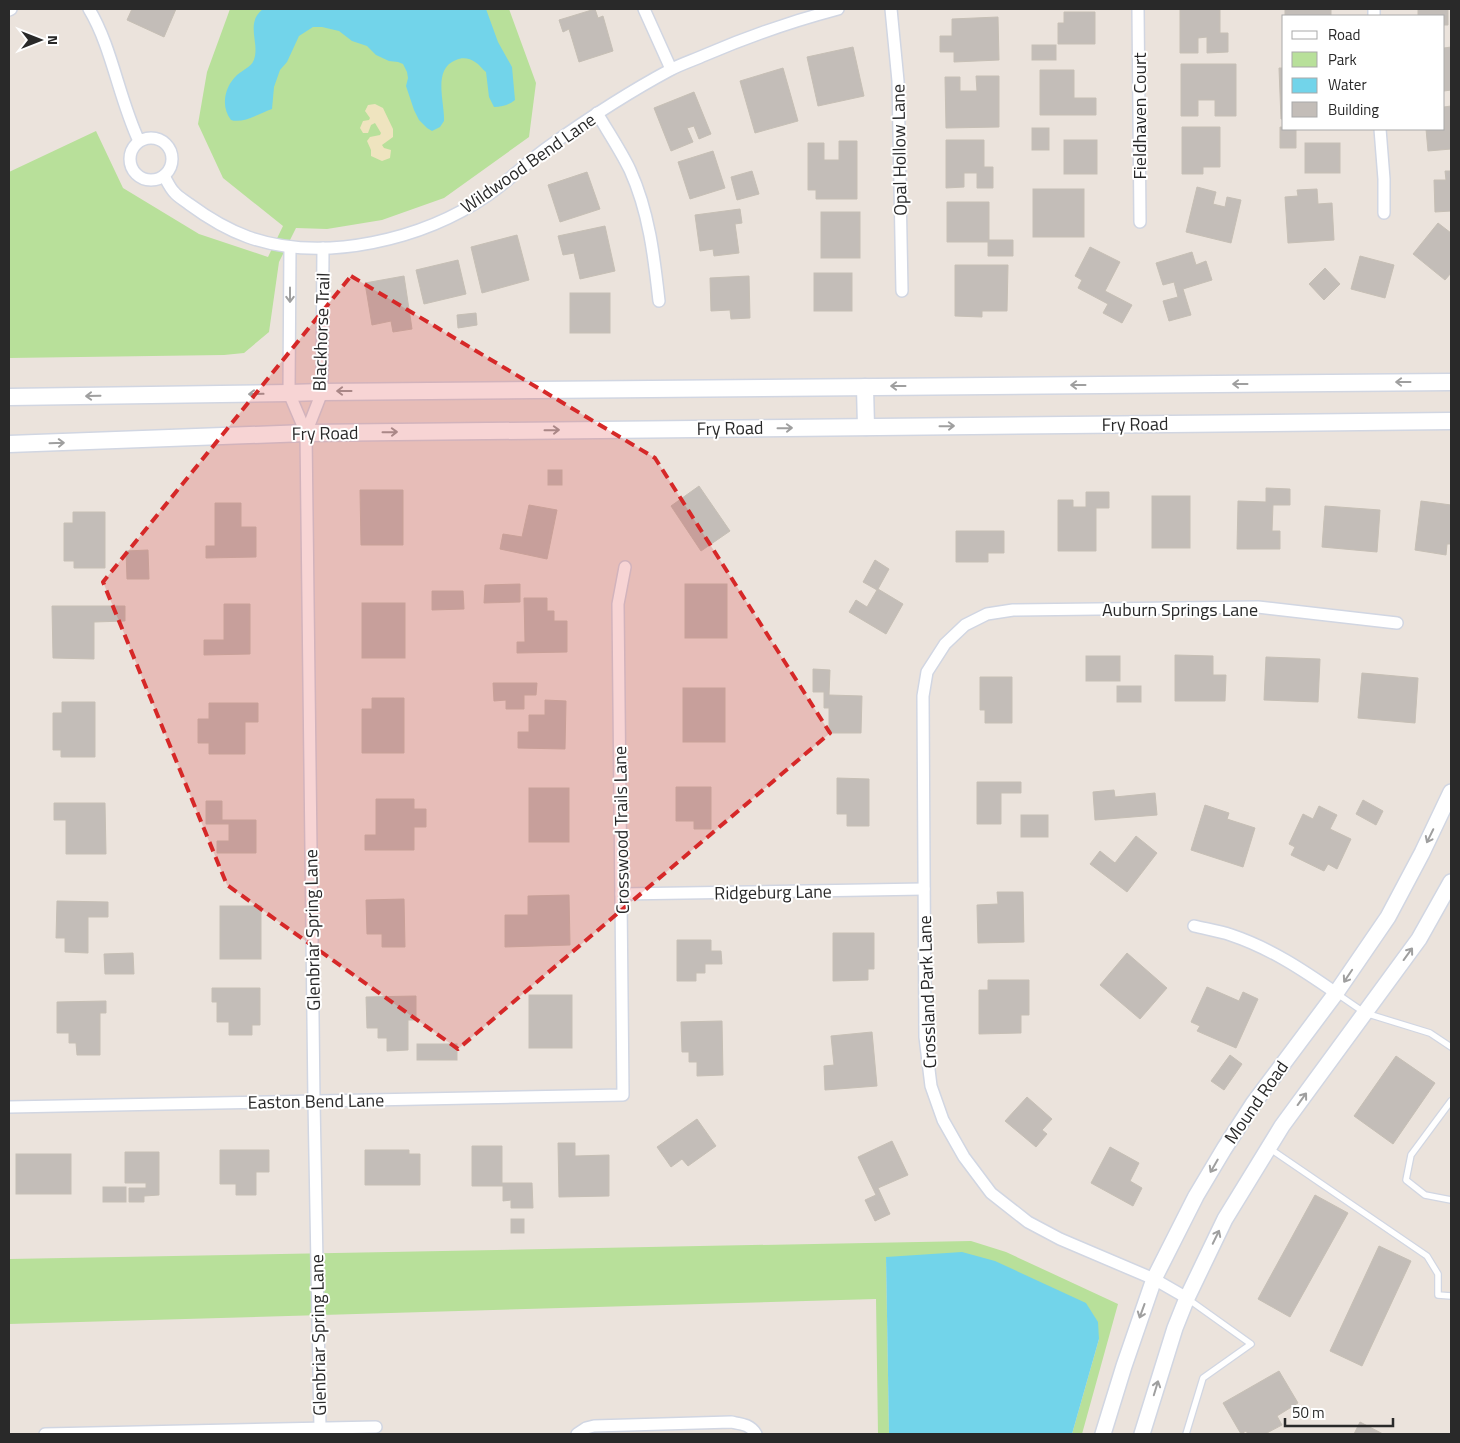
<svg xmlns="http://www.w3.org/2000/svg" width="1460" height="1443" font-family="'Titillium Web',sans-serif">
<rect width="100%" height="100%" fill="#ebe3dc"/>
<g fill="#b8e09a">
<path d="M230,9H509L536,83L529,137L444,198L382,220L327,229L296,228L279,262L269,332L244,353L224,355L9,358V172L96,131L123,188L199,234L268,257L283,226L223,178L198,124L207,72Z"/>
<path d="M971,1241L1006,1252L1118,1304L1082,1434H1072L1099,1339L886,1257L889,1434H878L876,1299L9,1324V1259Z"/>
</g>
<path fill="#efe4bf" d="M375,104L383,108L393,129V137L382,145L384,148L391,150L390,158L382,161L371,156V150L367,141L370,137L380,135L381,133L375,123L371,125L368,133H363L360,128L363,121L369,120L370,118L365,111L368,105Z"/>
<g fill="#72d4ea">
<path d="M263,9H486L498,42L512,67L515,100C509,105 502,107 494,107L489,97L486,72C482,69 479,64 475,62C470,58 462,57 456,60C432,69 445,103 444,121L440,127L432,131L427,128L419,120L414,110L406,86L408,78L407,72L403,64L398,62L389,61L376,55L367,46L352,41L339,31L322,27H313L299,36L287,62L280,70L274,87L272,109C260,113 243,124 231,120C220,106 225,86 237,75C245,68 253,67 255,56C258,40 246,22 263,9Z"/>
<path d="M962,1252L995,1261L1086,1303L1098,1322L1099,1339L1072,1434H889L886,1257Z"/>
</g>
<g fill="#c3bdb8" stroke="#c6bfb5">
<path d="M132,9H176L164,37L127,20Z"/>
<path d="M595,9L598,18L603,16L613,51L579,62L569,29L563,32L559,20Z"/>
<path d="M1180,9H1220V33H1228V52L1207,53V37L1198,38V53H1180Z"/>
<rect x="1285" y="9" width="46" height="7"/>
<path d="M1418,9H1448V25H1444V16H1418Z"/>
<path d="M1064,12H1095V44H1058V23H1064Z"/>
<path d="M998,17L999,60L954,62V52H940V36H952V19Z"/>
<rect x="1032" y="45" width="24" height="15"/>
<path d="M853,47L864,96L818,106L807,57Z"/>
<path d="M1451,47V90L1444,91V48Z"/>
<path d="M1181,64H1236V116H1215V100H1198V116H1181Z"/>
<path d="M783,68L798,121L755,133L740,81Z"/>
<path d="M1279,68H1284V119H1281Z"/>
<path d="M1040,70H1074V98H1096V115H1040Z"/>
<path d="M976,76H999V127L946,128L945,77H960V91H977Z"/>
<path d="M694,92L711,134L699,139L694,126L687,128L693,142L671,151L654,108Z"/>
<path d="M1451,106V149L1428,151L1426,129H1444V107Z"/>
<path d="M1182,127H1220V167H1203V174H1182Z"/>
<path d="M1280,127L1296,129V148H1280Z"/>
<rect x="1032" y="128" width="17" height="22"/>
<path d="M946,140H984V167H993V188H977V173H964V187L946,188Z"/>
<rect x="1064" y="140" width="33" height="34"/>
<path d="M839,141H857V199H816V190H808V143H824V160H839Z"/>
<rect x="1305" y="143" width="35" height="30"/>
<path d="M713,151L725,188L690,199L678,162Z"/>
<path d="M752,171L759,194L737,200L731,177Z"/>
<path d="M1445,171H1451V211L1435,212L1434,180H1446Z"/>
<path d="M587,172L600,209L560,222L548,185Z"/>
<path d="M1197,187L1216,192L1213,204L1225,207L1227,197L1241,200L1231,243L1186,232Z"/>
<rect x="1033" y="189" width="51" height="48"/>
<path d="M1317,189L1318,204L1332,203L1334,240L1288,243L1285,197L1298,196L1297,190Z"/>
<path d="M947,202H989V240H1013V256H988V242H947Z"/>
<path d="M740,209L742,223L735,224L739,253L714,256L713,249L700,251L695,215Z"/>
<rect x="821" y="212" width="39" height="46"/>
<path d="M1438,223L1451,233V273L1445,280L1413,254Z"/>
<path d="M605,226L615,271L580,279L574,253L563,255L558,236Z"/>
<path d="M517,235L529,280L482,293L471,247Z"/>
<path d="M1090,247L1120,262L1105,291L1132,305L1122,323L1103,313L1108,304L1078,288L1082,280L1075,276Z"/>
<path d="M1192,252L1196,265L1206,261L1212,280L1183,289L1191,315L1169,321L1163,301L1178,297L1174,282L1163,285L1156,263Z"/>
<path d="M1360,256L1394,265L1385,298L1351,289Z"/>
<path d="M458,260L466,294L424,304L416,270Z"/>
<path d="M955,265H1008L1007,311H982V317L955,316Z"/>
<path d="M1325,268L1340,284L1324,300L1309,284Z"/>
<rect x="814" y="273" width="38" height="38"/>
<path d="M404,276L412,329L393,332L391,321L372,325L365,283Z"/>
<path d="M749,276L750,318L731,319L730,310L711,311L710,278Z"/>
<rect x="570" y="293" width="40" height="40"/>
<path d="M476,313L477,325L458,328L457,315Z"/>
<rect x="548" y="470" width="14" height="15"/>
<path d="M699,486L730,531L701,551L671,506Z"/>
<path d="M1266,488L1290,489V505H1273L1272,531H1280V549H1237L1238,501L1266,502Z"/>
<path d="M360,490H403V545H361Z"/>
<path d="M1086,492H1109V508H1096V551H1058V500H1073V507H1086Z"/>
<rect x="1152" y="496" width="38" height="52"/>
<path d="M1421,501L1451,505V544H1447L1446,555L1415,550Z"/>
<path d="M215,503H241V527H256V557L206,558V546H215Z"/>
<path d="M529,505L557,510L547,559L500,549L503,534L522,537Z"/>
<path d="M1325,506L1380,510L1377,552L1322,547Z"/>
<path d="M73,512H105V568H74V561H64V523H73Z"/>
<path d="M956,531H1004V553H988V562H956Z"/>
<path d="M148,550L149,579H127L126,551Z"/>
<path d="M875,560L889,569L878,589L903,604L886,634L849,612L856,600L867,607L877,590L863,582Z"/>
<path d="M520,584V602L484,603L485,585Z"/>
<rect x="685" y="584" width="42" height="54"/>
<path d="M432,591H463L464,609L432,610Z"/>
<path d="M524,598H547V611H554V621H567V652L517,653V642H525Z"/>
<rect x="362" y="603" width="43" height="55"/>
<path d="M224,604H250V654L204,655V640H224Z"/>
<path d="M52,606H125V621L94,622V659L53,658Z"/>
<path d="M1175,655L1213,656V675H1226L1225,701H1175Z"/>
<rect x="1086" y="656" width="34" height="25"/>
<path d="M1266,657L1320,659L1318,702L1264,700Z"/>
<path d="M813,669L830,670L829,695L862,696L861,733H829V708H824V692H813Z"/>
<path d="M1362,673L1418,678L1415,723L1358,718Z"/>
<path d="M980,677H1012V723H985V710H980Z"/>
<path d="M493,683H537L536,695H524V709H506V700L494,701Z"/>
<rect x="1117" y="686" width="24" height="16"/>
<rect x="683" y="688" width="42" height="54"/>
<path d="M372,698H404V753H362V709H372Z"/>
<path d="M545,700L566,701L565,749L518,748V732H529V715H545Z"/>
<path d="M62,702H95V757H61V750H53V713H62Z"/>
<path d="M209,703H258V722H245V754H209V743H198V719H209Z"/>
<path d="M837,778L869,779V826H847V814H837Z"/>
<path d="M977,782H1021V793H1001V824H977Z"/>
<path d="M676,787H711V829H694V821H676Z"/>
<rect x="529" y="788" width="40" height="54"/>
<path d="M1114,790L1115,797L1155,793L1157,815L1095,820L1093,792Z"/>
<path d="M376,799H414V809H426V827H414V850H365V835H376Z"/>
<path d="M1363,800L1383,811L1376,825L1356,814Z"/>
<path d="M206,801H222V820H256V853H217V841H229V824H206Z"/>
<path d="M54,803H105L106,854H66V820H54Z"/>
<path d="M1205,805L1229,813L1227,819L1255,828L1243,867L1191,850Z"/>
<path d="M1319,806L1337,815L1330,829L1351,839L1337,869L1328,864L1324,871L1291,855L1295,847L1289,844L1303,814L1313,819Z"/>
<rect x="1021" y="815" width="27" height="22"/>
<path d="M1136,836L1157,853L1127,892L1090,864L1100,851L1115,863Z"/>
<path d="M997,892H1023L1024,942L978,943L977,905L998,904Z"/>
<path d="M569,895L570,945L505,947V915H528V896Z"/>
<path d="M404,899L405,947H382V934H367L366,900Z"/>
<path d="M57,901L108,902V917H88V953L65,952V938H56Z"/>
<rect x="220" y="906" width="41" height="53"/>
<path d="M833,933H874V969H868V980L833,981Z"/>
<path d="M677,940H711V951H721L722,964H705V973H696V981H677Z"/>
<path d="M133,953L134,974H105L104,954Z"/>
<path d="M1127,953L1167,988L1140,1019L1100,985Z"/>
<path d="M988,980H1029V1015H1021V1033L979,1034V990H988Z"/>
<path d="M1207,987L1239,1001L1243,992L1258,999L1236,1048L1197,1031L1200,1026L1191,1022Z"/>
<path d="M212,988H260V1025H252V1035H229V1022H217V1002H212Z"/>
<rect x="529" y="995" width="43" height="53"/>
<path d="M416,996V1020H408V1050L387,1051V1038H378V1028H367L366,997Z"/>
<path d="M106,1001V1013H100V1055H77L76,1043H69V1033H57V1002Z"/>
<path d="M722,1021L723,1075L697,1076V1062H689V1052H682L681,1022Z"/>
<path d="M872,1032L877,1086L825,1090L824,1066L834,1065L831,1036Z"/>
<rect x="417" y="1044" width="40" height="16"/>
<path d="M1230,1055L1242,1064L1224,1090L1211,1081Z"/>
<path d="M1396,1056L1435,1083L1393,1144L1354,1116Z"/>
<path d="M1027,1097L1052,1119L1042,1130L1047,1134L1036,1147L1005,1121Z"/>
<path d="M697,1119L716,1146L688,1166L682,1159L671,1167L657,1147Z"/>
<path d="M892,1141L908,1175L878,1188L890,1214L875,1221L865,1200L876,1195L858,1157Z"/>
<path d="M558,1143H575V1156L609,1155V1196L559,1197Z"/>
<path d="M472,1146H502V1183H532L533,1208H511V1200L503,1201V1186H472Z"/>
<path d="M1110,1147L1139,1163L1130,1181L1142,1188L1133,1206L1091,1183Z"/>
<path d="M220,1150H269V1172H256V1195H236V1184H220Z"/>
<path d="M365,1150H409V1154H420V1185H365Z"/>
<path d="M125,1152H159V1195L144,1196V1202H129V1188H146V1183H125Z"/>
<rect x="16" y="1154" width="55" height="40"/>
<rect x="103" y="1187" width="23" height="15"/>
<path d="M1315,1195L1348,1213L1290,1317L1258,1299Z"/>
<rect x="511" y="1219" width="13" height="14"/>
<path d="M1379,1246L1411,1261L1362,1366L1330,1351Z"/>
<path d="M1279,1371L1298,1403L1277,1416L1282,1425L1265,1434H1248L1246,1431L1241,1434L1223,1403Z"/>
<path d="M1360,1422L1383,1434H1354Z"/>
</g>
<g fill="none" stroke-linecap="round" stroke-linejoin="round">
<defs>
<g id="service">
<path d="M1336,993L1365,1013L1430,1033L1451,1047"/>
<path d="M1451,1101L1411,1155L1406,1180L1425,1195L1451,1200"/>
<path d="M1269,1148L1427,1256L1438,1274V1295L1451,1296"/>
<path d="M1186,1434L1203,1378L1251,1344L1188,1299"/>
</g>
<g id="minor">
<path d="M89,9C112,47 119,99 139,141"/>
<path d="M644,9L671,69"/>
<path d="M891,9L898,81L902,291"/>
<path d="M1138,9L1140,222"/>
<path d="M1374,9V16"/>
<path d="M9,10L11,9"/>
<path d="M597,113C608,132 621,151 630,170C649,212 654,256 659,301"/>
<path d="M1380,129L1384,179V213"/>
<circle cx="151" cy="159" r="21"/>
<path d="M164,176C167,181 170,188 174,192C178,197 184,200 189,204C208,218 226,229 248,237C324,264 424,239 488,195C510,180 529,160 551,145C589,118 629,92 670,70C681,64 694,60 705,55C749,36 793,21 838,9"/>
<path d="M290,247L289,393L306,433"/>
<path d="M621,894L924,889"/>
<path d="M1194,926C1206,929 1219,931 1231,935C1270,948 1303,970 1336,993"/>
<path d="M9,1107L623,1095L618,604L625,567"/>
<path d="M1187,1298L1154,1279L1060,1239L1028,1222L991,1193L964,1157L943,1120L931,1086L925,1037L923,696L927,672L945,644L965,625L987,614L1013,610L1258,607L1397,623"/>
<path d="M320,1428L314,1101L306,433L322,392L323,248"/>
<path d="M45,1434L376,1427"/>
<path d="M577,1434L586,1428L594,1426L731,1422C741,1424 750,1424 756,1434"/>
</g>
<g id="tertiary">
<path d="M1103,1434L1124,1366L1154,1279L1196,1196L1224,1149L1253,1104L1336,993L1388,917L1422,853L1451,792"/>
<path d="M1142,1434L1175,1328L1187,1298L1225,1219L1282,1126L1419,939L1451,882"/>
</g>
<g id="secondary">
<path d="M865,387L866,427"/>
<path d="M9,397L289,393L322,392L1451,382"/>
<path d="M9,444L306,433L1451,421"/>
</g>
</defs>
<use href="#service" stroke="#d1d6e2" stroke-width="8"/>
<use href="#minor" stroke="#d1d6e2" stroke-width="14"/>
<use href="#tertiary" stroke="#d1d6e2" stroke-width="18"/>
<use href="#secondary" stroke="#d1d6e2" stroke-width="19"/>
<use href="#service" stroke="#fff" stroke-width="5.5"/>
<use href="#minor" stroke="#fff" stroke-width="11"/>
<use href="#tertiary" stroke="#fff" stroke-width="15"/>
<use href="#secondary" stroke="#fff" stroke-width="16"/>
</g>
<defs><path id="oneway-shaft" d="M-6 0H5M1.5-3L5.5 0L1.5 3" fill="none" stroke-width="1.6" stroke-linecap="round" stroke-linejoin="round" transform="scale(1.25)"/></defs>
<g stroke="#9f9f9f">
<use href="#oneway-shaft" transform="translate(290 295) rotate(90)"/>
<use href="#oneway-shaft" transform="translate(1403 382) rotate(180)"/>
<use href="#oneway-shaft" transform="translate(1240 384) rotate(180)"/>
<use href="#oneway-shaft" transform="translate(1078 385) rotate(180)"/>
<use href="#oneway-shaft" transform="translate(898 386) rotate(180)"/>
<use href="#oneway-shaft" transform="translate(344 391) rotate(180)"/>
<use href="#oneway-shaft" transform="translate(256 394) rotate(179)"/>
<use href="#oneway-shaft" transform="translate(93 396) rotate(179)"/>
<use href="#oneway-shaft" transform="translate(947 426) rotate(-1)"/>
<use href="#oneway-shaft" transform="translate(785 428) rotate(-1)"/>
<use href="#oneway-shaft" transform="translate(552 430) rotate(-1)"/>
<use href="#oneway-shaft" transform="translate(390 432) rotate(-1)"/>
<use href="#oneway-shaft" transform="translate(57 443) rotate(-2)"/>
<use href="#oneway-shaft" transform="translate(1430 836) rotate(116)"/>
<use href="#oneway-shaft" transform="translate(1408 954) rotate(-54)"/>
<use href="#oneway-shaft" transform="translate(1348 976) rotate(124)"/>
<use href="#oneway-shaft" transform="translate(1302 1099) rotate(-54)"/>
<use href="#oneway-shaft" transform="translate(1214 1166) rotate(120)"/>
<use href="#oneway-shaft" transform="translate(1216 1237) rotate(-64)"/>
<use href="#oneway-shaft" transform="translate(1142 1311) rotate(110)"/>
<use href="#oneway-shaft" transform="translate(1156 1388) rotate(-73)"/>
</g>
<path fill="#d62828" fill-opacity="0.2" stroke="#d62828" stroke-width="4" stroke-dasharray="10 6" stroke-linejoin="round" d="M351,276L655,458L830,733L458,1049L227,885L103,582Z"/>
<g text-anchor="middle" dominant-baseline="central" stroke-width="4" stroke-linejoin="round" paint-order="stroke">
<g font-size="18" fill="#292929" stroke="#fff">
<text transform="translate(1139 116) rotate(-90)">Fieldhaven Court</text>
<text transform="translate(899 150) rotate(-91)">Opal Hollow Lane</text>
<text transform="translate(528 163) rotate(-35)">Wildwood Bend Lane</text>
<text transform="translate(321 332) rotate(-88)">Blackhorse Trail</text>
<text transform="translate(1135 424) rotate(-1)">Fry Road</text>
<text transform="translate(730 428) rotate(-1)">Fry Road</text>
<text transform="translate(325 433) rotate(-1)">Fry Road</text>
<text x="1180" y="609">Auburn Springs Lane</text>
<text transform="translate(621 830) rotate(-91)">Crosswood Trails Lane</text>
<text transform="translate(773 892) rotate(-1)">Ridgeburg Lane</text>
<text transform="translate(312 930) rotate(-91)">Glenbriar Spring Lane</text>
<text transform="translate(927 992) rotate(-92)">Crossland Park Lane</text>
<text transform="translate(316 1101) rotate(-1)">Easton Bend Lane</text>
<text transform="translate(1256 1102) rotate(-55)">Mound Road</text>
<text transform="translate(318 1335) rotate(-91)">Glenbriar Spring Lane</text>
</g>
</g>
<rect width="1460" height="1443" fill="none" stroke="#292929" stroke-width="20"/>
<rect x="1282" y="15" width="162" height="115" fill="#ffffff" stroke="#a9a9a9"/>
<rect x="1292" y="31" width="25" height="8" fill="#ffffff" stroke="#a9a9a9"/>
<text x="1328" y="40" font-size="15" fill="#292929">Road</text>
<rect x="1292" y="52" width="25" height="15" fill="#b8e09a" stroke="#a9a9a9"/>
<text x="1328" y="65" font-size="15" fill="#292929">Park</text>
<rect x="1292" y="78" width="25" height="15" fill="#72d4ea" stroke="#a9a9a9"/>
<text x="1328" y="90" font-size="15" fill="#292929">Water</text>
<rect x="1292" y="102" width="25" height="15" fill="#c3bdb8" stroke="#a9a9a9"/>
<text x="1328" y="115" font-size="15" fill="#292929">Building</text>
<g transform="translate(40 40) rotate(90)" stroke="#ffffff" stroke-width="4" paint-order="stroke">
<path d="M0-4L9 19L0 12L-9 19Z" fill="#292929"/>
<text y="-8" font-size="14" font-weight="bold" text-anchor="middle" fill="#292929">N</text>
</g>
<path d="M1285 1418v8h108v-8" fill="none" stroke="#292929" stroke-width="2.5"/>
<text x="1292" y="1418" font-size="15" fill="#292929" stroke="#ffffff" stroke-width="4" paint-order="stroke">50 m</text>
</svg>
